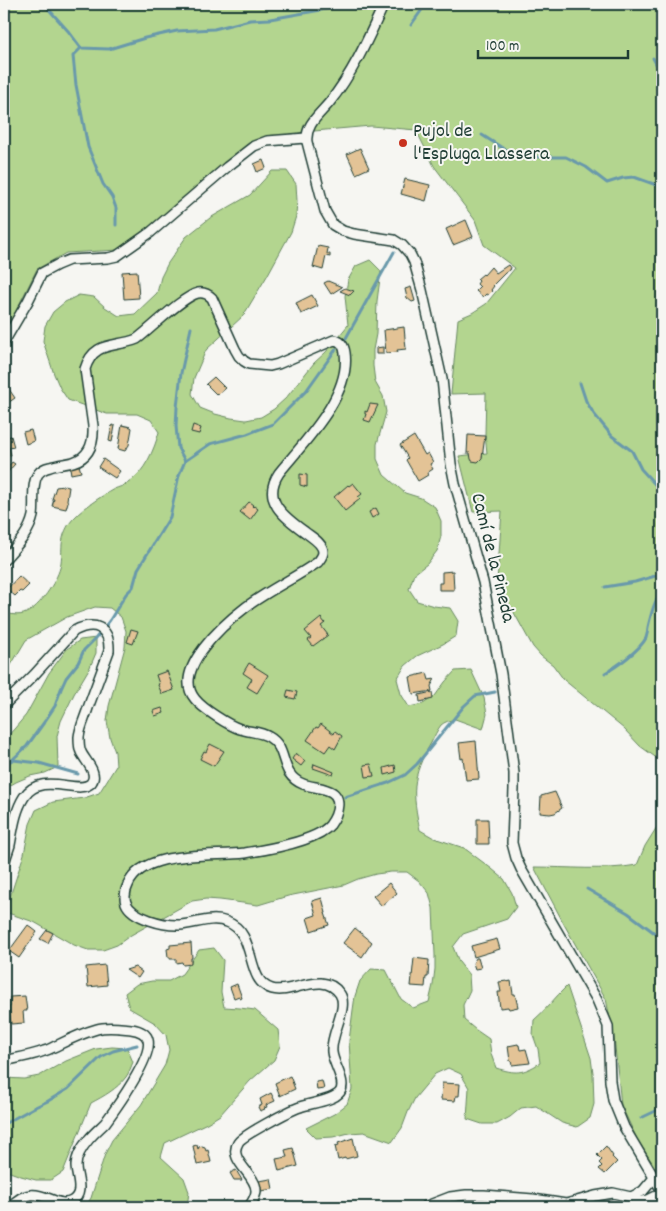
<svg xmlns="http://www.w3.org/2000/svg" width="666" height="1211" font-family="Dekko,sans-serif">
<rect width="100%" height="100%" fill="#f6f6f2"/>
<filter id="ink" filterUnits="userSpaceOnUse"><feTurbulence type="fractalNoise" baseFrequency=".02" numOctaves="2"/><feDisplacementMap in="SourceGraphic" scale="10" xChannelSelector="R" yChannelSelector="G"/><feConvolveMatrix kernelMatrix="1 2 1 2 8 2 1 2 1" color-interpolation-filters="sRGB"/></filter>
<g filter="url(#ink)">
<g fill="#b3d58f" stroke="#698962">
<path d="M4,4H662V775V769L658,759L640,746L624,729L564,680L553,665L541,656L533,647L497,582L502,511L473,512L459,456L487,453L485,434L486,393L451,394L458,319L472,313L486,304L515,268L484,245L475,220L434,166L416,130L371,126L303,132L262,142L118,250L66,253L37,269L11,321L4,333Z"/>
<path d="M272,171H287L296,184L297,201L296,216L291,232L267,276L243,316L206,350L194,378L192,394L200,408L215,414L231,418L246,420L261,417L274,409L286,398L314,363L326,352L348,325L345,296L348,280L356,266L370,260L381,271L377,301L376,334L373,350V366L375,382L383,396L386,412L377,444V459L384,475L405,493L421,498L435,507L441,521V536L437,551L427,564L414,574L409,589L417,601L434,606L450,608L458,621L456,636L443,644L417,656L405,666L397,679L401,694L409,707L423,704L435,696L445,682L455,671L471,670L484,698L487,714L483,729L455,719C451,720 444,722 441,725C437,730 434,737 431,743C411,777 412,793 420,830L434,838L464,848L492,869L504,879L512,893L516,907L507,919L463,934L453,947L459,962L469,975L470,990L463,1005L464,1020L476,1030L489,1039L491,1054L496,1068C516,1074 522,1074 540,1063L538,1049L533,1035L534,1020C546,1010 555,997 567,986L591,1058L593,1073L594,1104L590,1118L577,1127L562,1123L536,1106L521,1108L510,1117L497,1124H482L467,1119L469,1088L461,1074L448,1068L435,1074L415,1098L408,1112L402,1128L392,1142L364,1132L349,1133L333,1137L316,1138L306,1128L334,1114L347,1104L352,1089L349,1041L353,1010L355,996L360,981L371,969L386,970L401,999L413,1008L429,1002L433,985L435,969V955L433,908L429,893L419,881L407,872H391L376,874L358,879L344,885L288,896L258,905L220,900L206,899L192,901L131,935L117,945L103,950H88L74,945L34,922L5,912L24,854L30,824L36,810L53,802L84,798L99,793L116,766L115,752L110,738L107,721L109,706L125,647L126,631L121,617L110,608L95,607L67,617L26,640L8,670L4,675V612C10,615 20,616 26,613C40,607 56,582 60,568C64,551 58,542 69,524C78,511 100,497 114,489C119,487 124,486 128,483C145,472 154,450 159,432L151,420L137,414H107L68,400L60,388L54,374L43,341L45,326L53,312L65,302L79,295L94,297L105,307L119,316L135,314L157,293L161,277L168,263L186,237L210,218L250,195Z"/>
<path d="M96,638V653L90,667L74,694L61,721L57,736L58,767L45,773L30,776L16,782L4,789V740L15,728L26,715L49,673L67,649L80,640Z"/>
<path d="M662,819V1178L637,1139L621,1105L614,1037L606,999L565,926L534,867C568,867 604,871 637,865L645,846Z"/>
<path d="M214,948L223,960L221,992L224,1007L240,1008L255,1010L278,1030L280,1046L274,1060L250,1081L220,1115L207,1123L165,1143L161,1157L184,1178L189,1192L187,1207H85L91,1198L105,1154L112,1140L141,1105L165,1065L169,1050L166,1035L155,1023L129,1008L125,993L137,984L152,981H169L182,974L199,950Z"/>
<path d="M112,1047L127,1048L133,1062C131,1067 129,1073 126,1077C117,1089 104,1096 91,1103L63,1172L51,1180H36L21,1176L4,1170V1078L24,1079L39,1076L66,1061L96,1049Z"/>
</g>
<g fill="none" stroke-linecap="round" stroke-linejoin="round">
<g stroke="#6999ab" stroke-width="3">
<path d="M44,4L69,32L81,48L109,49L145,38L177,31L214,29L250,20L270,19L321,10L347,4"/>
<path d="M411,25L426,4"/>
<path d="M81,48L73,56L76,85L88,147L103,184L112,197L116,208V225"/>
<path d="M653,58L662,75"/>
<path d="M482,135L504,149L529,157H566L586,167L607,183L623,178L634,177L662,187"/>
<path d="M346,338L394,252"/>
<path d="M580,383L586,401L594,414L612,436L632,451L641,469L662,492"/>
<path d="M185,461L178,448L176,426L177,407L181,373L191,328"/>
<path d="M605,587L635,582L662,574"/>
<path d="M605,673C616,667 640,650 646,638C647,635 648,630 648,627C651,615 654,601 662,591"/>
<path d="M13,760L39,763L78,774"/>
<path d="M4,765L12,760L27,746L45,721L55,706L61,689L66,678L78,663L84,650L96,638L110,620L126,594L133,587L138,569L170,517L179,475L185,461L210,444L247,434L273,424L306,391L336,349"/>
<path d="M345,797L388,783L405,775L417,764L464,706L475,696L495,692"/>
<path d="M587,889L628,913L660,937L662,940"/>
<path d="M641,1118L662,1108"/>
<path d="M4,1124L33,1108L48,1101L68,1089L101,1057L113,1051L137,1045"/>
</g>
</g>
<g fill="#e3c396" stroke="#1f3d34">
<path d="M360,148L369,168L356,174L347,154Z"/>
<path d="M263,160L266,168L257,172L254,164Z"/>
<path d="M405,179L430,185L426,201L401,194Z"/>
<path d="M466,220L473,237L453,245L446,229Z"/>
<path d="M318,246L328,248L327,254H330V257L326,256L323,270L313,267Z"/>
<path d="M508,265L511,269L505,273L493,285L494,286L491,290L492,291L488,295L486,294L483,297L476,291L480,287L477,284L479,281L477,279L483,274L484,275L491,267L496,273Z"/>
<path d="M137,271L139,298L124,299L122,272Z"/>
<path d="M328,281L342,287L331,294L324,283Z"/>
<path d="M411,287L415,301L412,302L407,298L405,289Z"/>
<path d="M345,288L354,291L350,295L340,291Z"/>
<path d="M312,295L318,306L301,314L296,303Z"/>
<path d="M404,327L406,349L397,350L398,352L386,353L384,330Z"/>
<path d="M383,347V354H376V348Z"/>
<path d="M214,377L225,388L217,395L206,384Z"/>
<path d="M4,382L15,398L5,405L4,403Z"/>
<path d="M370,404L378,405L370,422L364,420L366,414H365V411L367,412Z"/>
<path d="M112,425L115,426L112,442L109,441Z"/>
<path d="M122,425L131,427L132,428L129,445L125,451L118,449Z"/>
<path d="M193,425L201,428L199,434L191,432Z"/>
<path d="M31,430L34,441L26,444L23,432Z"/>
<path d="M4,434L6,437L11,436L14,447L9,448L11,455L4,457Z"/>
<path d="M468,435L485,436L482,458L478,462L472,461L471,459L470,453H467Z"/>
<path d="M414,436L425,455L428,453L433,462L430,464L433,469L427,473L428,475L418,481L406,460L408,458L400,445Z"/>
<path d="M103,459L120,471L115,478L98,467Z"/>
<path d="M12,462L15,464L6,474L4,472Z"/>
<path d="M79,465L81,472L71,474L70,468Z"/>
<path d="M300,474L307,475V487L300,485Z"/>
<path d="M353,483L362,494L358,497L360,499L345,511L334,497L348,485L349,486Z"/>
<path d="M63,486L69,487L67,500L68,502L66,509L52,506L54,499H52L56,487Z"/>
<path d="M249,502L253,505L252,506L253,507L254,506L258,509L250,520L240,512Z"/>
<path d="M376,508L379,514L372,518L369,512Z"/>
<path d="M453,571L454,590H439V583H442V572Z"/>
<path d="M19,576L29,585L22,592L20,591L15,596L7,589Z"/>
<path d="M321,618L325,623L321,626L328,635L313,646L308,640L311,638L305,631Z"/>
<path d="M131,629L138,631L133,644L127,642Z"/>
<path d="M249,663L268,675L257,693L247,687L252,679L243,673Z"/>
<path d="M167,671L174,690L162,694L158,685L159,684L156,675Z"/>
<path d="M427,673L429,680L435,679L431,686L432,691L413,694L410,677Z"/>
<path d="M288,690L297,692L295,699L286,697Z"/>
<path d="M432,692L433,699L420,702L419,695Z"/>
<path d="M162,708L164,713L155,716L153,711Z"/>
<path d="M321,724L334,734L335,731L342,736L335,749L330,745L325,752L307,740L316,727L318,728Z"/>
<path d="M476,741L479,779L466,780L463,758L461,759L459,743Z"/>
<path d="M210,744L224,751L214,766L200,759L204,751L206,752Z"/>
<path d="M296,753L305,761L301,766L292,759Z"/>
<path d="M314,764L334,772L333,775L313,768Z"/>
<path d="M371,764L374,776L366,777L364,765Z"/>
<path d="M395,765L396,772L385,775L384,768Z"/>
<path d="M555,792L562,808L555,813L550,814L540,813L541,796Z"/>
<path d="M477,819H488L489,844H477Z"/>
<path d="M389,883L397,893L382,906L373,896Z"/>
<path d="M322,898L326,913H325L329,925L311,931L307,918L316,915L312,901Z"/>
<path d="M28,925L37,932L19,958L9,951Z"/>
<path d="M355,928L372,942L362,957L343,943Z"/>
<path d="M47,930L53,933L48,943L40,939Z"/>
<path d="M497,939L500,949L474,957L471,946Z"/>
<path d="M191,943L192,958H191V964L183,965L182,962L176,963V959H170V957H168L167,949L170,948V945Z"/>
<path d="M414,958L429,960L428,977H426L425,987L411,986Z"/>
<path d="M476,958H478L481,968L475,969L473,963Z"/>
<path d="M105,965L107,985L88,987L86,967Z"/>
<path d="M135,967L142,972L138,978L126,970Z"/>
<path d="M507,981V982L511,981L513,994H515L518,1007L509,1009L508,1007L500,1008L498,992H501L499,982Z"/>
<path d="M237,984L242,998L240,999L239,996L234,998L230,987Z"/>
<path d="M25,996L27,1011H23L24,1023L11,1024L9,1007H10V997Z"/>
<path d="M518,1044V1045H519L520,1050L526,1049L530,1063L512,1065L511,1061H510L508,1046Z"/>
<path d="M290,1076L295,1089L280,1096L275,1083Z"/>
<path d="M322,1081L324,1089L317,1090L316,1082Z"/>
<path d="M442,1083L460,1084L459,1096H456L455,1101L441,1100Z"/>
<path d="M271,1093L275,1101L266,1105L267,1107L264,1108L265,1109L260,1111L258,1107L262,1105L260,1099Z"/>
<path d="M353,1138L357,1156L345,1159V1158L338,1160L335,1146L339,1145L338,1143Z"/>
<path d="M197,1145L198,1149L199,1147L202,1146L205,1147L206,1151L208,1150L211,1162L197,1165L193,1146Z"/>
<path d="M606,1146L613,1156L612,1157L617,1162L605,1174L599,1169L602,1166L599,1163L602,1160L597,1155Z"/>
<path d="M293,1148L298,1166L279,1171L276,1159L287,1157L285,1150Z"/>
<path d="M236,1170L242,1180H234L230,1173Z"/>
<path d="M271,1179L273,1189L261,1191L259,1181Z"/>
</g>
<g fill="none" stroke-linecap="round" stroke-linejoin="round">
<defs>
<g id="street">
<path d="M384,4C368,39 353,73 329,103C319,115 305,125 307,142L325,211L333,225L343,231L354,234L394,240L402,245L410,254L414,262L422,290L442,379L451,464L455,484L483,582L501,674L514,773V789L512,843L516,858L521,869L597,1000L608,1026L610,1081L613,1100L624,1127L662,1191"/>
<path d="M4,342L28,301L42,273L57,265L69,260L108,258L117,256L151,232L227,167L254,146L267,141L306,138"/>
<path d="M4,560C16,546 29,534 33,516C35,504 31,484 38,474C41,470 45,468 50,467C58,464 66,464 73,462C90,457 94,442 93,426L85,369C94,340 115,348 137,339C152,328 182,297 198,293C204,292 208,294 212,298L235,349L239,356L244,361L249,364L270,366L278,364L334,340C342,341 344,346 345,353C351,396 304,442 279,473C261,500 284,517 305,532C311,537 323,543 323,552C323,556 320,559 318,562C295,578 269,590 246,607C225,623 171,670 195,699C203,709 228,725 240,729C250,732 261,732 269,737C289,748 278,774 303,784C311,787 319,787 327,790C344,795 338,814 330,825C317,841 265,850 245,853C212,857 143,849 128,885C125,891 124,897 126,903C132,918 165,926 180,925C196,924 211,916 227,922C258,933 244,981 272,989C293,995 323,969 340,994C349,1008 330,1034 332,1052C333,1064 347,1082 340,1092C333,1101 311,1103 300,1107C291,1110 241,1136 238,1143C227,1160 257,1175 256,1191C256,1197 252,1202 249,1207"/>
<path d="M4,705L34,675L74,631C94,621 110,626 109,651C102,670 95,689 88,708C85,718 80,727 79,737C79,742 79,748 81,752C85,761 99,773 91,783C79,796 41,770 24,797C15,811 13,829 10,845C8,851 6,857 4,863"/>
<path d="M4,1061C17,1058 31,1056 44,1051C49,1050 53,1047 58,1045C70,1039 83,1033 97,1029C107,1026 120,1028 131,1029C138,1030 146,1032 148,1040C153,1057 116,1108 105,1123C100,1128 94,1133 89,1139C83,1146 76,1156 76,1166C76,1177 85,1193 72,1201C54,1211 37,1178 10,1207"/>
<path d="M631,1197L643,1191L654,1178"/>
<path d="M424,1207L450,1197L466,1195H484L533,1199L566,1204L595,1196L613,1193L631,1197L639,1202L648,1200L662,1193"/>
</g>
</defs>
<use href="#street" stroke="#1f3d34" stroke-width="12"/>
<use href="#street" stroke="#f6f6f2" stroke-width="9"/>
</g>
</g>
<circle fill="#c8321e" stroke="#f6f6f2" stroke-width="2" cx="403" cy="143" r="5"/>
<g text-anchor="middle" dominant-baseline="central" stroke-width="4" stroke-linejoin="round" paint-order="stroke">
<g font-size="20" fill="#1f3d34" stroke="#f6f6f2" text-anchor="start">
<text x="413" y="132">Pujol de<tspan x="413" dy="23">l'Espluga Llassera</tspan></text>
</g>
<g font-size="20" fill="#1f3d34" stroke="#f6f6f2">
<text transform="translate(492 558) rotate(76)">Camí de la Pineda</text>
</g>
</g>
<rect width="666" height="1211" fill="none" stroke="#f6f6f2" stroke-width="20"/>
<rect x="10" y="10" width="646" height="1191" fill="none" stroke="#1f3d34" stroke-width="2" filter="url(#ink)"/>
<path d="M478 50v8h150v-8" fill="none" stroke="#1f3d34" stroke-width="2.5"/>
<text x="486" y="50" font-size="15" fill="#1f3d34" stroke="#f6f6f2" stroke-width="4" paint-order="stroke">100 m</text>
</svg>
